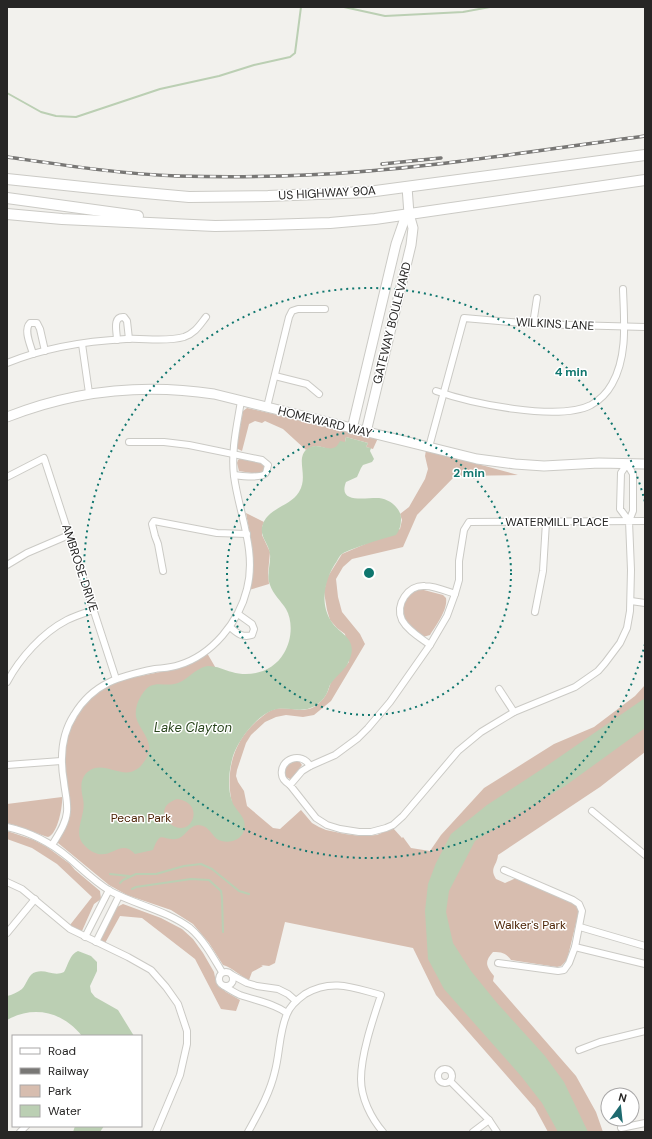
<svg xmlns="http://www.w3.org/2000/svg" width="652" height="1139" font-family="'DM Sans',sans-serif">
<rect width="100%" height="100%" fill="#f2f1ed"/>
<g fill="#d7bdaf">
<path d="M247,408L378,438L373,449L366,447L368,443L346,437L345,442C342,444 338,448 334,449C325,451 319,441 306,450L283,429L265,421L262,423L255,421L249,424L242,451L236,448L243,411Z"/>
<path d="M426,450L518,475L455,476L417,515L403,547L352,559L343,567L336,579L338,597L342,612L360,634L365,644L331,701L314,715L303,717L286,715L276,717L265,722L251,735L246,743L237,770L236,776L238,782L244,791L247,806L273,828L280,829L301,810L312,823L319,827L326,830L345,834L361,836L377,835L393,828L402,838L403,837L411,848L430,851L441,835L484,788L554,744L594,727L635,696L645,685V752L600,787L498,855C497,866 489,868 496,879L505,883L516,878L572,902L576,906L578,910V915L567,960L561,966L557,967L511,960C506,953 502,952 493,952C484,962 486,966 494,976L493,981L576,1076L596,1112L603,1132H548L535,1108L436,995L413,948L285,922L275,963L269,966L261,965L263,966L252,972L249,980C240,976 233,968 223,965L209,943L193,924L171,910L127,895L109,885L58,843V839L68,818L63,749L73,719L85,701L100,690L116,681L160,672L188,664L207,653L221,677L199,773L232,803C225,772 233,741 258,720C262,717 267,712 272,710C285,705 299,713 312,708C318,705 325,698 328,691C329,688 330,685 331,682C336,675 344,669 349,662L345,634L337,628L330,620L327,610L324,592L327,578L342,554L400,529L402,520L400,514L409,507L425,479L428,469L425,456Z"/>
<path d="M241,458L263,464L265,468L263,472L258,474L239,471L237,463L238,460Z"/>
<path d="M246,513L264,522L262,527V535L270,552L268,573L269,584L249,590L253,571V552Z"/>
<path d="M420,589L443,595L446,598C448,610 436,625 430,635L423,637L413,630L404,621L402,616L404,599L408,594Z"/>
<path d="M293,761H299L302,765L295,774L292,780L286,777C283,770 287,765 293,761Z"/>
<path d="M62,797C63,805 58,834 48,837C46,837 14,824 7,823V804Z"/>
<path d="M7,831L34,840L47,847L70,864L75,870L100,891L101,899L94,904L82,931L79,932L70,925L92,897L57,864L32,848L7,839Z"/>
<path d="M123,904L161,918L182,929L193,939L203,953L214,972L216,982L219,986L226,992L240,1000L236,1011L221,1009L195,959L142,918L120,916L104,945L101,941V936L117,907Z"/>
</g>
<g fill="#bbcfb3" fill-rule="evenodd">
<path d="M346,437L368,443L366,447L371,448L370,451L374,459L372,462L363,465L361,468L357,477L346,482C337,505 368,497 379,498C390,499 402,509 401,520C401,526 399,531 396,535C381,539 365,544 350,550C348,551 344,552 342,554C340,555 338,559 337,561C325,578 319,602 331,621C340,635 359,638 349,661C346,669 337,675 332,682C329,685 329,689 327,693C324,699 319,704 313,707C301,713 288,707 277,709C259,712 238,740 233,756C229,770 227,787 232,801C235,811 248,817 244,830C242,841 226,845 217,839C211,834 208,825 198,825C188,826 185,838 176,839C162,841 161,829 153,850L135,854C118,835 109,869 85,846C71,833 87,815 83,799C81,789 79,778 89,771C104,760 122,780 137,769C141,767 143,763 146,759C156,742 140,732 136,717C135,710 137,702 141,696C143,693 146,688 150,686C158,682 166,686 174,684C187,682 194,668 208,666C217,666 224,670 232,672C251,678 274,671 284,653C292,640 293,621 286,609C281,601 273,594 270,585C266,575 271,564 270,554C269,544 260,537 262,527C266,508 290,507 299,492C309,476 295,459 307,449C320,439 332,458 340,441L345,442ZM177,799C187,800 196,807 193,818C184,845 144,810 177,799Z"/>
<path d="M645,698V728L565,786L508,820L475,841L449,891L446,912L453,943L471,971L497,1003L545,1056L564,1082L588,1132H558L542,1103L521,1076L444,989L428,959L425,911L428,884L436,863L451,834L487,805L545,767Z"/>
<path d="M78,951L91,956L97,962V971L90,986L91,992L95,997L118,1010L134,1036H82C63,1012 34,1005 7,1020V996C12,995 18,992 22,989C27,984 28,974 36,972C46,969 54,977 64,972C68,965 70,954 78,951Z"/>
<path d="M75,1126H104L100,1132H73Z"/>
</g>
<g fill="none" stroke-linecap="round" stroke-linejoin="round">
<g stroke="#bbcfb3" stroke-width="2">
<path d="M344,7L385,16L463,12L490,7"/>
<path d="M7,93L41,112L56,116L76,117L160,89L219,76L254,65L290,57L295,53L301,7"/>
<path d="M110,874L129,876"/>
<path d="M120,883L123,880L136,874H156L184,866L201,864L212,869L239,891L249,894"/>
<path d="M132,889L136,887L191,879L209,880L221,891L222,898L223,932"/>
</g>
<defs>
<g id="street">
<path d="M533,324L537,298"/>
<path d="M117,340C117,332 112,316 124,317L127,321L129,339"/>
<path d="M82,344L89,393"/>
<path d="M33,354C31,346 23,330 30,323H37L40,329L45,351"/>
<path d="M7,363C44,348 87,341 126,339C144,338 167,342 184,337C195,333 199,326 206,317"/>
<path d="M275,376L307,384L319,394"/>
<path d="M436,391C470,403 558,422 591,405C600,400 607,393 612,384C628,356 624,320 623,289"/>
<path d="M267,407L289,317L292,311L298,309H325"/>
<path d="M129,442H164L189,445L262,460L268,465C267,468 267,472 265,474C260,478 241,476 234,475"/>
<path d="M429,447L464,318L533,324L645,327"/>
<path d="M7,477L44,458L116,679"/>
<path d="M629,521L620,509L621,473L627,464L633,474V511L629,521L631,570L630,611L627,628L620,643L605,663L598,671L575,687L514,712L481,732L458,751L403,816L393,825L386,828L371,832H359L340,829L327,825L316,818L290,785L302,771L310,766L335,755L358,738L368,728L390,702L430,645L447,616L455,594L459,580V561L464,530L469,522C528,522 586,521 645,521"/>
<path d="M7,565L27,553L69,535"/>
<path d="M163,571L158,544L155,536L152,524L154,521L217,533L247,534"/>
<path d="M631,601L645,603"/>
<path d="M535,612L543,571L546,522"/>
<path d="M230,627C237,633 242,638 252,635L254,629L252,624L238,614"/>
<path d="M430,645C421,638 408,631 402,620C395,604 408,585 425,586C435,586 446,591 455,594"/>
<path d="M7,682C20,658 42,633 67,620C75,616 85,613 93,610"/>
<path d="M499,689L514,712"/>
<path d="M7,765L61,761"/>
<path d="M290,785C287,783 282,779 282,775C279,759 302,751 310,766"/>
<path d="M592,811L645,855"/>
<path d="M7,827C30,832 51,843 69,858C82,869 95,882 110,891C136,905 166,910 190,928C204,940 213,957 222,972"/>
<path d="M52,845C58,835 66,824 67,812C68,802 65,792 64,782C60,759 61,735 74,715C93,683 120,676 155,669C163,668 171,668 179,665C212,655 239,622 247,589C257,551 239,514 234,476C231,450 237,426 241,401"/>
<path d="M7,882L22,889L70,929L128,957L151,970L166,987L178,1004L187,1031V1044L180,1075L156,1132"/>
<path d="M580,927L645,946"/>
<path d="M7,933L35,899"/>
<path d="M85,937L109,890"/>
<path d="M96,942L119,896"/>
<path d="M575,947L645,964"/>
<path d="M498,963L558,971L564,970L569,963L575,947L582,911L579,904L573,900L504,870"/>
<circle cx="226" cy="979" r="7"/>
<path d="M232,975L247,983L257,986L278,989L288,994L296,1001"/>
<path d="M224,986C229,989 235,993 240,995C257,1001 273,1003 287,1013"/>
<path d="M579,1050L600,1042L645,1031"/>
<circle cx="445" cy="1076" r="7"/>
<path d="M450,1081L489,1120L497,1132"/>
<path d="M621,1128L645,1123"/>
<path d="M20,1132L26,1126"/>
<path d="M248,1132C259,1112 270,1093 275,1071C280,1052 279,1032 287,1014C290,1006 298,999 305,994C332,978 354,988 381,995C373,1019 361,1054 361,1079C361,1098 371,1118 383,1132"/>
<path d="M473,1132L489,1120"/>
</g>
<g id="secondary">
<path d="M7,417C75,390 142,383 214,394L477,459L515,464L544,466L599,463L645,464"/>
<path d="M352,429L396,244L405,218L409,214"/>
<path d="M366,432L411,245L413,228L409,214L407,187"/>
</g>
<g id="primary">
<path d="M7,179L112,190L189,197L268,196L368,192L645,155"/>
<path d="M7,198L138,216"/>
<path d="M7,214L62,219L215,226L266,225L330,223L375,219L645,180"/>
</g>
</defs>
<use href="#street" stroke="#cbcac5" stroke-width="8"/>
<use href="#secondary" stroke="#cbcac5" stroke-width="11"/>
<use href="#primary" stroke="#cbcac5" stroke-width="12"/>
<use href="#street" stroke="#fff" stroke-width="6"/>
<use href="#secondary" stroke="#fff" stroke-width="9"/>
<use href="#primary" stroke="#fff" stroke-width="10"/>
<defs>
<g id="rail">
<path d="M7,157C63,165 120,174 177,176C220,177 263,177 306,175C420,170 532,151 645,136"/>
<path d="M382,164L441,158"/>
</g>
</defs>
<use href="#rail" stroke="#787775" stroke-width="3.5"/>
<use href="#rail" stroke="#fff" stroke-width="2" stroke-dasharray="6" stroke-linecap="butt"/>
</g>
<g fill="none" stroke="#0f766e" stroke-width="2" stroke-dasharray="2 4">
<circle cx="369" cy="573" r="142"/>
<path d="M645 644A285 285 0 1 1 645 502"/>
</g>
<g text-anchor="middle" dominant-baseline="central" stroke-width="3" stroke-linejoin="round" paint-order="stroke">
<g font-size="12" fill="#272625" stroke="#fff">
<text transform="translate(327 193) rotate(-3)">US HIGHWAY 90A</text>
<text transform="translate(392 323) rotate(-76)">GATEWAY BOULEVARD</text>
<text transform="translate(555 324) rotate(3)">WILKINS LANE</text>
<text transform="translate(325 422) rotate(14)">HOMEWARD WAY</text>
<text x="557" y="522">WATERMILL PLACE</text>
<text transform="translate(80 568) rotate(72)">AMBROSE DRIVE</text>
</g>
<g font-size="12" fill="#4c2305" stroke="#fff">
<text x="141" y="818">Pecan Park</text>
<text x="530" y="925">Walker's Park</text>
</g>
<g font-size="13" font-style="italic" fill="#28441b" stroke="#fff">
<text x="193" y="727">Lake Clayton</text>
</g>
</g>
<circle cx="369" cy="573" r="6" fill="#0f766e" stroke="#fff" stroke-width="2"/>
<g font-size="12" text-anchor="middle" font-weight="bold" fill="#0f766e" stroke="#fff" stroke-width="3" stroke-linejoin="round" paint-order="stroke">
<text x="571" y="376">4 min</text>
<text x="469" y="477">2 min</text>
</g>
<rect width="652" height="1139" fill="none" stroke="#272625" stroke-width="16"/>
<rect x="12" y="1035" width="130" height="92" fill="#ffffff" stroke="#a9a8a8"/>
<rect x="20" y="1048" width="20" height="6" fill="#ffffff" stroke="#a9a8a8"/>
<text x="48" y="1055" font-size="12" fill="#272625">Road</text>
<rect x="20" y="1068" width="20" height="6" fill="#787775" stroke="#a9a8a8"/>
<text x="48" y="1075" font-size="12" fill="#272625">Railway</text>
<rect x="20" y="1085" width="20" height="12" fill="#d7bdaf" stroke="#a9a8a8"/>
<text x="48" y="1095" font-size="12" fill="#272625">Park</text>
<rect x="20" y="1105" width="20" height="12" fill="#bbcfb3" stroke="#a9a8a8"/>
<text x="48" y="1115" font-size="12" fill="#272625">Water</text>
<g transform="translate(620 1107) rotate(15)"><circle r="19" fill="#ffffff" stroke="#a9a8a8"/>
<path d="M0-3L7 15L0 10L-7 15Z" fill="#1e6a6f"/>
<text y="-6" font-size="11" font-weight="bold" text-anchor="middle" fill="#272625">N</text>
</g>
</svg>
